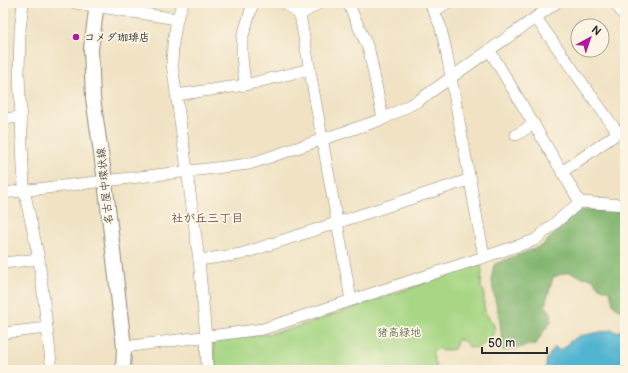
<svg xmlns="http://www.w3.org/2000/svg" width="628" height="373" font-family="'Balsamiq Sans','Klee One',sans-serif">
<rect width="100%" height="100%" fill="#fcf5e5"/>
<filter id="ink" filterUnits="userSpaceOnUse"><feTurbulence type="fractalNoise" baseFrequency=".025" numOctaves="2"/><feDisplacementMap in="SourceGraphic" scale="8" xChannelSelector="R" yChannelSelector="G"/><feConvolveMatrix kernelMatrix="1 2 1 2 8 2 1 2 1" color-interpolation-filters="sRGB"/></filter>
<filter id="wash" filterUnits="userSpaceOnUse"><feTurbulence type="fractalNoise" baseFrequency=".012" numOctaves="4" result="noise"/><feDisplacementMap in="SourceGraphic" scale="16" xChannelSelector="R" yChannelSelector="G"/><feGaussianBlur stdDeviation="0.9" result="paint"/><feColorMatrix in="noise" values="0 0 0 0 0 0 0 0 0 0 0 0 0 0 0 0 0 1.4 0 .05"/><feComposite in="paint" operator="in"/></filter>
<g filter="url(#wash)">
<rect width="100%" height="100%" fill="#f0e2c3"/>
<path fill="#a7d684" stroke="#698058" d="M480,264C484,272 480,279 481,288L484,291C484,298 483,308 486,314C491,322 494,321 495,332C487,341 483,348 470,348L464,341L458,339L454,349L442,351L438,348L432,352L437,368L436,370H216L213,343L217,340L267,334L291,329Z"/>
<path fill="#85b772" stroke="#58714e" d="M579,209L625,212V310L621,311L613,304L610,291L599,287L592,278L583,277L569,272L553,277L545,305L551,313V323L546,327L536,344L503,351C501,341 502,332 500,322C498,306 487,279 495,264L542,246Z"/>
<path fill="#51b4d0" stroke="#3e707e" d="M625,328V370H545L547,358L555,347L559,350L564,348L569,342L579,336L611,330L617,332Z"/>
</g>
<g filter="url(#ink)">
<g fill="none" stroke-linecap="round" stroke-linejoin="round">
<defs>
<g id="minor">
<path d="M23,3L20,30L19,74L24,190L39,259L51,362V370"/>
<path d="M75,3L177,19"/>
<path d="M183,3L177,19L173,43L172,64L187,170L199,260L206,337L207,370"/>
<path d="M286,3L300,15L351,300"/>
<path d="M348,3L369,50L383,119"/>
<path d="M430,3L440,25L446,50L484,257L535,240L580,202L625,205"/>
<path d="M615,3L625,17"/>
<path d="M434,11L447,3"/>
<path d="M300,15L319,3"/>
<path d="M536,18L618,133"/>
<path d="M490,51L580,202"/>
<path d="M245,85L242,56V39L253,3"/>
<path d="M176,95L245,85L310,69"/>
<path d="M3,119L21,117"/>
<path d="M516,135L534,124"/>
<path d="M562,172L625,128"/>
<path d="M3,193L249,164L383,119L418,101L556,3"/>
<path d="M199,260L241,254L471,179"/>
<path d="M3,263L39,259"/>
<path d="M3,333L47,328"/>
<path d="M124,347L263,329L484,257"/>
</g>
<path id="major" d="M97,3L91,49L93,98L105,181L124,347L123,370"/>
</defs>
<use href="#minor" stroke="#8e8677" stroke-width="12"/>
<use href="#major" stroke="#8e8677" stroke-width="16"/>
<use href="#minor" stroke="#fff" stroke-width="11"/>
<use href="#major" stroke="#fff" stroke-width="14"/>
</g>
</g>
<circle fill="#b5179e" stroke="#fcf5e5" stroke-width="1.5" cx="76" cy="37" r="4"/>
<g text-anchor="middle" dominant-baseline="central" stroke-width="3.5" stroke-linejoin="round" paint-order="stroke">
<g font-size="11" font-weight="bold" fill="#2b2b2b" stroke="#fcf5e5" text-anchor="start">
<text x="84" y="37">コメダ珈琲店</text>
</g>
<g font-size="11" fill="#2b2b2b" stroke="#fcf5e5">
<text transform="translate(105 186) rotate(-96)">名古屋中環状線</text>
</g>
<g font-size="11" fill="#4a5641" stroke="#fcf5e5">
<text x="399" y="332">猪高緑地</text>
</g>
<g font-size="12" font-weight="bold" fill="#6e5655" stroke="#fcf5e5">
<text x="207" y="218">社が丘三丁目</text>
</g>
</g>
<rect width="628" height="373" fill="none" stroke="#fcf5e5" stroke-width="16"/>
<g transform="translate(590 38) rotate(40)"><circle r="19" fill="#fcf5e5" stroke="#a8a49b"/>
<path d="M0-3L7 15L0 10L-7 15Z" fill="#b5179e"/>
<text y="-6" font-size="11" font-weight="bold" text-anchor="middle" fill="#2b2b2b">N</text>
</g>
<path d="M482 347v6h65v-6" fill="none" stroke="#2b2b2b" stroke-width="2"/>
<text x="488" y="347" font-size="12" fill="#2b2b2b" stroke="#fcf5e5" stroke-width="3" paint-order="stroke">50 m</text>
</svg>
